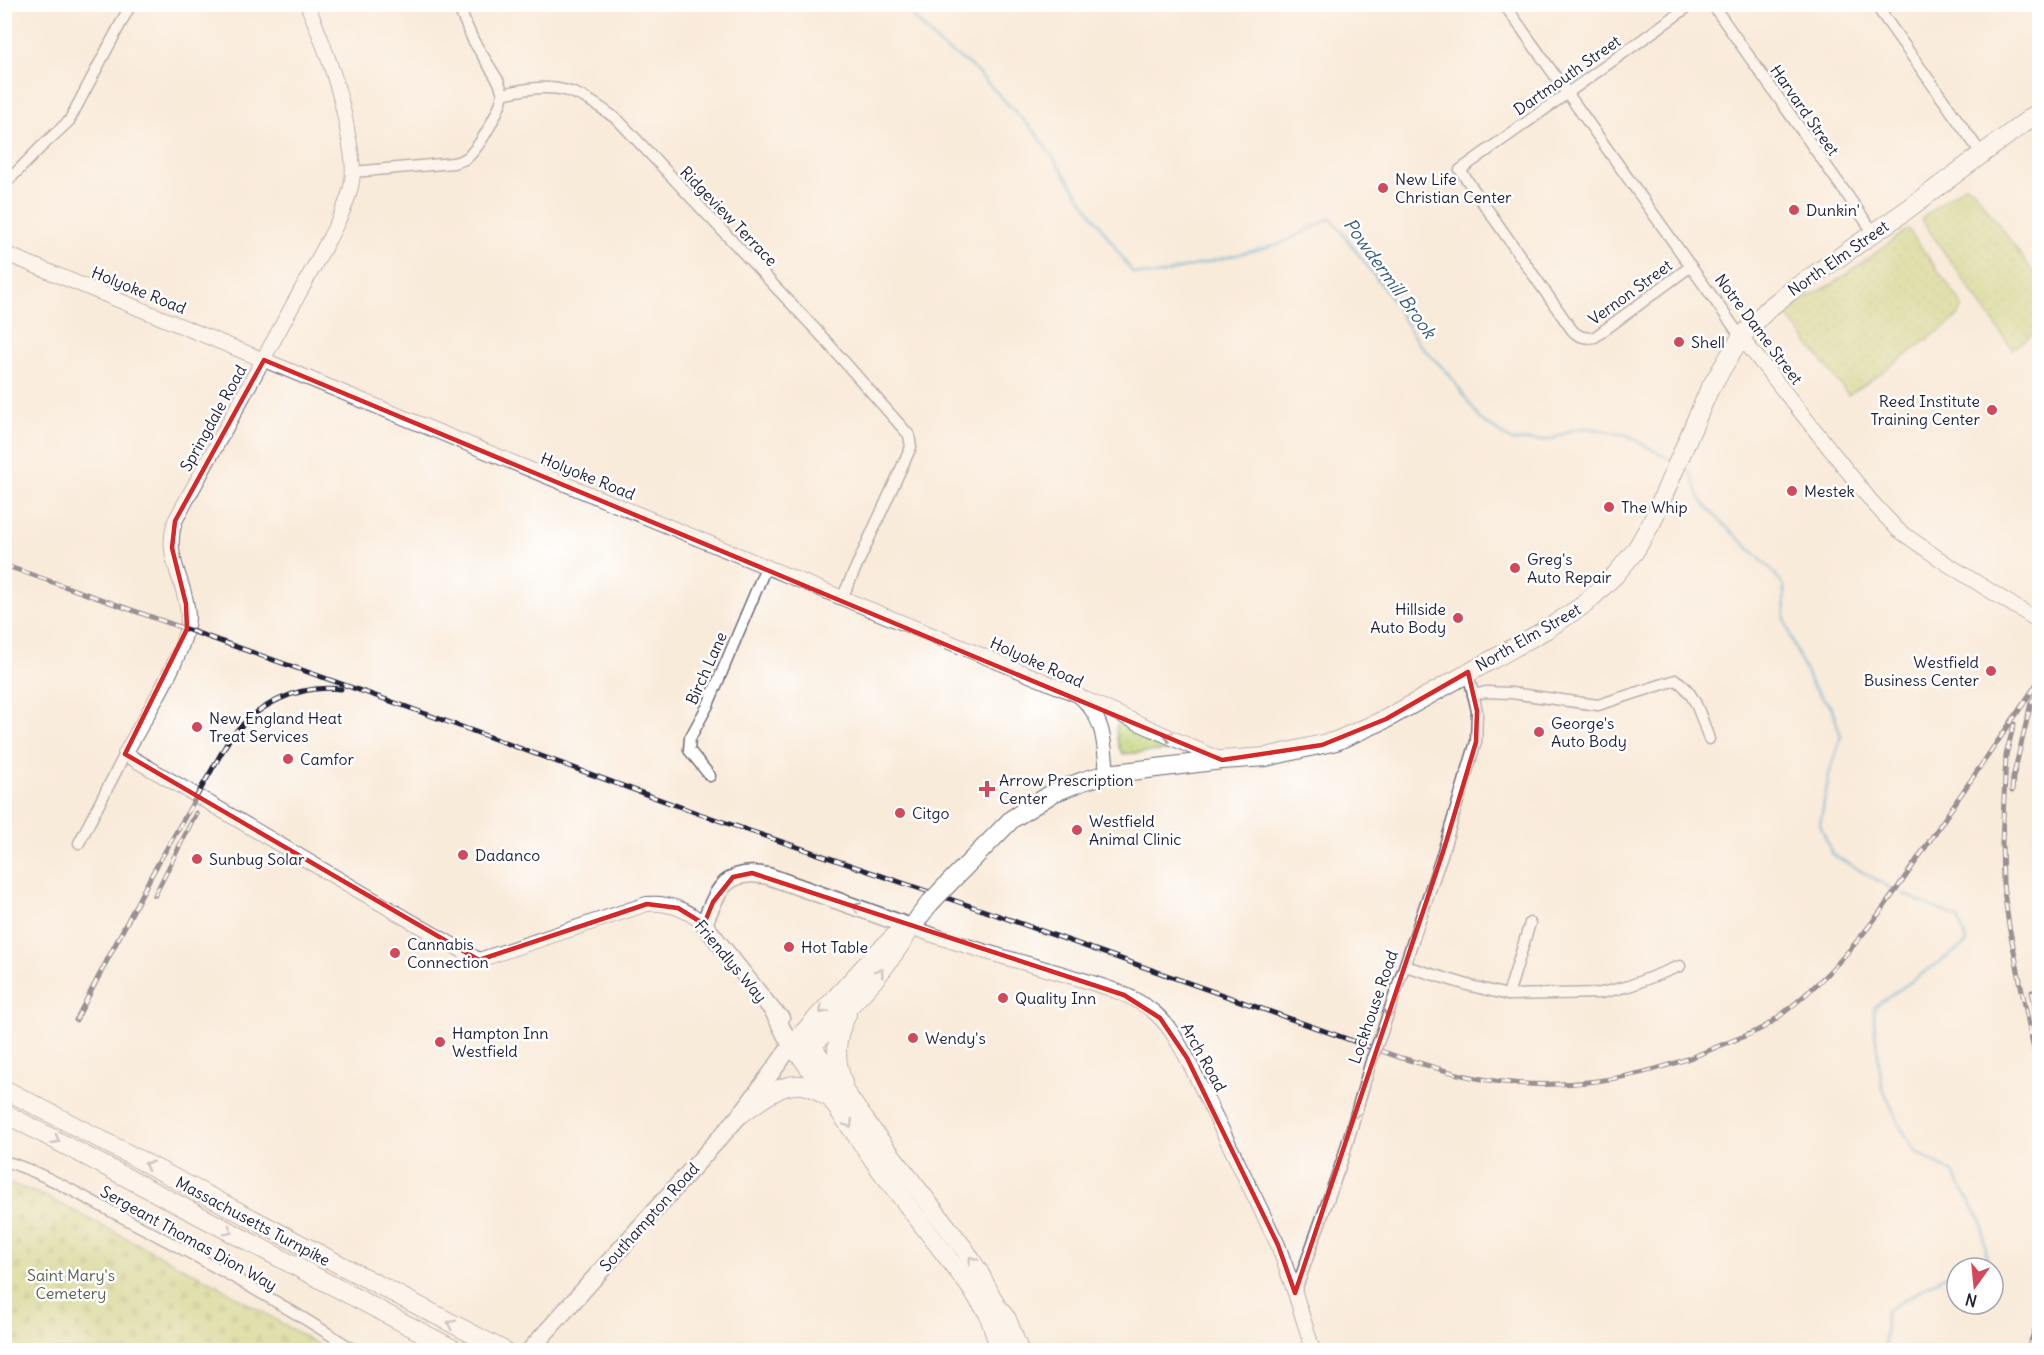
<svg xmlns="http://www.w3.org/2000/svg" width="2044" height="1355" font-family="Delius,sans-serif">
<defs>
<pattern id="green-dots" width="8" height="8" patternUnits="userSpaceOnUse" patternTransform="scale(1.5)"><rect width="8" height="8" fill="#c1d275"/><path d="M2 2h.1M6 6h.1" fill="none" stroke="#a6b466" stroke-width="1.8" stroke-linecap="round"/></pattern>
<pattern id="cemetery-stones" width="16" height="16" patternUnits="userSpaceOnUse" patternTransform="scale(1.5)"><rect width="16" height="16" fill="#c1d275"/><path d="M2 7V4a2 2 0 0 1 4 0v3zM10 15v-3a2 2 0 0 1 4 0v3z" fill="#a6b466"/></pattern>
</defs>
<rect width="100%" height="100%" fill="#fff"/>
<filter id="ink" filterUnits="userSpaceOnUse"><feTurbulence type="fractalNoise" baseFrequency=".0167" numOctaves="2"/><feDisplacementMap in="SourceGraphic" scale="12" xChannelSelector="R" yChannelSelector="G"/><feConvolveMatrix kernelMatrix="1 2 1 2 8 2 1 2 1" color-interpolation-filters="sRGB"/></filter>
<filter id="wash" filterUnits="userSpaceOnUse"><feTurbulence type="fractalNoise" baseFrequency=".008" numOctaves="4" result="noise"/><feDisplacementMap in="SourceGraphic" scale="24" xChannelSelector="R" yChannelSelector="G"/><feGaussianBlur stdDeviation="1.35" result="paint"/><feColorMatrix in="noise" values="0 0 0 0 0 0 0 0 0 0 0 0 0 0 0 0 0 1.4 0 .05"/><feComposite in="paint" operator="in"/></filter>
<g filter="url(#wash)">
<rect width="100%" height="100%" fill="#f9ebda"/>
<g fill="url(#green-dots)" stroke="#727a58" stroke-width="1.5">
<path d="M1965,185L1973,189L2039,280V330L2012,349L1921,219Z"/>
<path d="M1908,229L1963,305L1958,317L1869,382L1848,395L1786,314L1801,301L1834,283Z"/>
<path d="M1121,723L1174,746V750L1123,754C1118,748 1115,733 1117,725Z"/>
</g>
<path fill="url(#cemetery-stones)" stroke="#727a58" stroke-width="1.5" d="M5,1182L45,1196L215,1284L327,1350H5Z"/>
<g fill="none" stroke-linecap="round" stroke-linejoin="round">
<g stroke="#4da4ca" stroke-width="3">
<path d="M901,4L942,47L969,64L1036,133L1133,273L1156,275L1280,244L1331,218L1387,292L1418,343L1449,374L1480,419L1512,441L1550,440L1574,429L1588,428L1627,435L1671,460"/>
<path d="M1684,468L1690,472L1700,499L1717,518L1772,570L1784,587L1785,620L1797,653L1813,687L1832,708L1841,736L1829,775L1820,824L1832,854L1890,888"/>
<path d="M1903,894L1958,918L1967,943L1874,1007L1875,1032L1882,1086L1900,1126L1915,1151L1953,1173L1982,1222L1987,1258L1964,1268"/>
<path d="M1885,1350L1886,1311L1942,1277L1957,1271"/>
</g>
</g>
</g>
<g filter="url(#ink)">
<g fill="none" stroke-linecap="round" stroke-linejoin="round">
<defs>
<g id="street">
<path d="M457,4L473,40L499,82L503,94"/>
<path d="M1504,4L1741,337"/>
<path d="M1712,4L1874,233"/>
<path d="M1875,4L1981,153"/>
<path d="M2037,4L2040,8"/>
<path d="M353,172L453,163C460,161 466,160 470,155C482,142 500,111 503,94C557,81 576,88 619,121L818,332L909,435L911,447L842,598"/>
<path d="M4,185L40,148L69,121L131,4"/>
<path d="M1691,266L1595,337C1585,339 1578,337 1572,330L1460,170L1692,4"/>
<path d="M1473,695L1486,692L1511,693L1598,705L1676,680C1695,691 1702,720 1709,739"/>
<path d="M710,776L689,750L690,738L708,705L766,567"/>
<path d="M79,843L125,754"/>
<path d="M1405,966L1471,986L1508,995L1601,993L1629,986L1680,966"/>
<path d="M1508,995L1530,923"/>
<path d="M1381,1035L1442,855L1476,742L1477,711L1468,672"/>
<path d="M4,1161C45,1173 83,1197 120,1216C199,1257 279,1301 354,1350"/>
<path d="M1295,1293L1343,1158L1372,1058"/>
</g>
<g id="secondary">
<path d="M307,4C326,49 342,93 349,140C352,154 354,168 352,181C349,201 339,219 330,237L175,521C163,559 187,582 188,616C188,652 143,720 125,754C243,822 360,893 479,960L647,904C669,902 688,910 704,924"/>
<path d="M4,253L1078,695C1105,718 1104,741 1107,774"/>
<path d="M1741,337L1872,502L1898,530L1944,562L2040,622"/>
<path d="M1085,699L1221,760"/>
<path d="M911,927C960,946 1012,959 1063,974C1095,984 1130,992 1155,1013C1169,1025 1178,1042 1187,1058L1278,1245L1295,1293L1313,1350"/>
</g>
<g id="primary">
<path d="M781,1018L773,1011L704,924C718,890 726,867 768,876L911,927"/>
<path d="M530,1350L741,1114L791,1046L773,1011"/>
</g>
<g id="highway">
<path d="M949,883L1012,819L1053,793L1083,781L1107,774L1222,760L1266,757L1336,741L1386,719L1547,629L1585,604L1616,574L1635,551L1652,522L1709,390L1741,337L1769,308L1791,291L1904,212L2040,111"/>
<path d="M911,927L897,934L875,955L791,1046L803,1059L882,1172L968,1284L988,1313L1000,1350"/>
<path d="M801,1034L812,1046L874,1133L965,1250L979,1272L997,1307L1007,1319L1019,1350"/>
<path d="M806,1055C827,1026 855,1003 878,975C897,952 911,926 930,903"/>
<path d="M843,1083C834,1058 835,1037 847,1014"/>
<path d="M4,1089L503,1350"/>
<path d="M4,1113L455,1350"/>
<path d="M741,1114C766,1096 795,1070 824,1095"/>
</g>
</defs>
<use href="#street" stroke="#6d6873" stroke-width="13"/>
<use href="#secondary" stroke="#6d6873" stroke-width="16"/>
<use href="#primary" stroke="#6d6873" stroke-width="19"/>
<use href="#highway" stroke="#6d6873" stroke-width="20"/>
<use href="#street" stroke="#fff" stroke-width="10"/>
<use href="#secondary" stroke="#fff" stroke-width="14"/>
<use href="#primary" stroke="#fff" stroke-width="16"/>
<use href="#highway" stroke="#fff" stroke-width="18"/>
<defs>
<g id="rail">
<path d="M4,565L407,707L697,813L991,913L1401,1058C1421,1063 1441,1070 1462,1075C1548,1095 1639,1082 1719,1046C1735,1039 1755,1034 1769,1024C1849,966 1891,898 1945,818C1976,772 2009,726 2040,679"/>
<path d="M2014,724L2006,755L2002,842L2003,884L2009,926L2040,1080"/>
<path d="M2012,791L2013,778L2031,703L2036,695"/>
<path d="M155,895L196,813"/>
<path d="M2032,992L2040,1024"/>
<path d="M76,1020L151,876L230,738C257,705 297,684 341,689"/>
<path d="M2028,1350L2040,1314"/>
</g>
</defs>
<use href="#rail" stroke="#22223b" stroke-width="5"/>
<use href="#rail" stroke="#fff" stroke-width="3" stroke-dasharray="9" stroke-linecap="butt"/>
<defs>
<path id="street-bridge" d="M1372,1058L1381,1035"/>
<path id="highway-bridge" d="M930,903L949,883"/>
</defs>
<use href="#street-bridge" stroke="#6d6873" stroke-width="13" stroke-linecap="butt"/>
<use href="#highway-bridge" stroke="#6d6873" stroke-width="20" stroke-linecap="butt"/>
<use href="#street-bridge" stroke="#fff" stroke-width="10"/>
<use href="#highway-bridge" stroke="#fff" stroke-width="18"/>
</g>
<defs><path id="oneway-chevron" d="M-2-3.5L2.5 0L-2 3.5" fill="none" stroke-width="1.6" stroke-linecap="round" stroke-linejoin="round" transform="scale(1.5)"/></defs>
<g stroke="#9c9ca7">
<use href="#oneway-chevron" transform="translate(1168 736) rotate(-156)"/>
<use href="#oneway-chevron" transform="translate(856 907) rotate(-161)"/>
<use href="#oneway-chevron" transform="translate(880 972) rotate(-52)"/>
<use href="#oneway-chevron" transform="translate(823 1010) rotate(133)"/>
<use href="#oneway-chevron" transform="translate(1388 1014) rotate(109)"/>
<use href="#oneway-chevron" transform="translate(1356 1114) rotate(106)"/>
<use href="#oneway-chevron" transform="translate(849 1124) rotate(57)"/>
<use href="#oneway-chevron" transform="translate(56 1140) rotate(28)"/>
<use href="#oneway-chevron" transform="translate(148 1165) rotate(-152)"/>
<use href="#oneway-chevron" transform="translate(229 1231) rotate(28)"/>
<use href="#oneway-chevron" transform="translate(972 1260) rotate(-123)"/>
<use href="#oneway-chevron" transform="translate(451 1324) rotate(-153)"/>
</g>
</g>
<path d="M0 0H2044V1355H0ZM264,360L1222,760L1322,745L1386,719L1468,672L1477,711L1476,742L1444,849L1295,1293L1278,1245L1187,1058L1160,1018L1124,995L752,873L733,877L713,902L704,924L678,908L647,904L479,960L125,754L187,629L186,604L172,548L175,521Z" fill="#f9ebda" fill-opacity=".55" fill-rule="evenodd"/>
<path fill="none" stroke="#d62828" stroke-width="4.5" stroke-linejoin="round" d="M264,360L1222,760L1322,745L1386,719L1468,672L1477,711L1476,742L1444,849L1295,1293L1278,1245L1187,1058L1160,1018L1124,995L752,873L733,877L713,902L704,924L678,908L647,904L479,960L125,754L187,629L186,604L172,548L175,521Z"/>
<g fill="#d1495b" stroke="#fff" stroke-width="2">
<circle cx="1383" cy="188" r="6"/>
<circle cx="1794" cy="210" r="6"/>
<circle cx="1679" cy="342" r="6"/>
<circle cx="1992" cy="410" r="6"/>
<circle cx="1792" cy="491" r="6"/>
<circle cx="1609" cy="507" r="6"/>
<circle cx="1515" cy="568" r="6"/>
<circle cx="1458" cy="618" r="6"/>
<circle cx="1991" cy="671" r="6"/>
<circle cx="197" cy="727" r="6"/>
<circle cx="1539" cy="732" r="6"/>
<circle cx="288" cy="759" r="6"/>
<path d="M984 780h6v6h6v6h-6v6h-6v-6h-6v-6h6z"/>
<circle cx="900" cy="813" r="6"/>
<circle cx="1077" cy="830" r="6"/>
<circle cx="463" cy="855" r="6"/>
<circle cx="197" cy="859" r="6"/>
<circle cx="789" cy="947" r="6"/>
<circle cx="395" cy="953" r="6"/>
<circle cx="1003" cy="998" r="6"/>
<circle cx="913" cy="1038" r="6"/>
<circle cx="440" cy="1042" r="6"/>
</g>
<g text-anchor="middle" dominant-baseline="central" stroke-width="5" stroke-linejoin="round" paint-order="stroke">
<g font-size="16" fill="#22223b" stroke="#fff">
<text transform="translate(1567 75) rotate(-35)">Dartmouth Street</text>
<text transform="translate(1805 110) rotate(55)">Harvard Street</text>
<text transform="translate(729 216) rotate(46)">Ridgeview Terrace</text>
<text transform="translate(1838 258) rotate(-35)">North Elm Street</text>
<text transform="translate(139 290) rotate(22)">Holyoke Road</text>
<text transform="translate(1630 292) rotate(-36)">Vernon Street</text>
<text transform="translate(1759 329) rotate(53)">Notre Dame Street</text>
<text transform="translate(213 418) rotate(-61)">Springdale Road</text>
<text transform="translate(588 476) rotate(22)">Holyoke Road</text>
<text transform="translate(1528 637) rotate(-30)">North Elm Street</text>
<text transform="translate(1037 662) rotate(24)">Holyoke Road</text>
<text transform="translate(706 668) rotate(-66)">Birch Lane</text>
<text transform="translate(731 961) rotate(50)">Friendlys Way</text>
<text transform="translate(1373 1007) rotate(-71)">Lockhouse Road</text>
<text transform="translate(1204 1057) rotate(61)">Arch Road</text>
<text transform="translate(649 1217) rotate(-48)">Southampton Road</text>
<text transform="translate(253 1221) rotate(28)">Massachusetts Turnpike</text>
<text transform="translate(189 1238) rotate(29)">Sergeant Thomas Dion Way</text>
</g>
<g font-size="16" fill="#22223b" stroke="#fff" text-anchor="start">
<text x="1395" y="179">New Life<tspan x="1395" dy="18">Christian Center</tspan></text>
<text x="1806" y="210">Dunkin'</text>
<text x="1691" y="342">Shell</text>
<text x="1980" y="401" text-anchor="end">Reed Institute<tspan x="1980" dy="18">Training Center</tspan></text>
<text x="1804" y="491">Mestek</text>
<text x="1621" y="507">The Whip</text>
<text x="1527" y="559">Greg's<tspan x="1527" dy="18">Auto Repair</tspan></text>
<text x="1446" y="609" text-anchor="end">Hillside<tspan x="1446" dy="18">Auto Body</tspan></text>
<text x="1979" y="662" text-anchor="end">Westfield<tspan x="1979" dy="18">Business Center</tspan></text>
<text x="209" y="718">New England Heat<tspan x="209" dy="18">Treat Services</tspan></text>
<text x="1551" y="723">George's<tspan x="1551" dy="18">Auto Body</tspan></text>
<text x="300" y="759">Camfor</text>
<text x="999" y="780">Arrow Prescription<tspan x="999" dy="18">Center</tspan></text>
<text x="912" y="813">Citgo</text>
<text x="1089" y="821">Westfield<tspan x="1089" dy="18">Animal Clinic</tspan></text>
<text x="475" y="855">Dadanco</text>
<text x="209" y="859">Sunbug Solar</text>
<text x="407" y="944">Cannabis<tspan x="407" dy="18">Connection</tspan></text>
<text x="801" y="947">Hot Table</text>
<text x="1015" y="998">Quality Inn</text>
<text x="452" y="1033">Hampton Inn<tspan x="452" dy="18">Westfield</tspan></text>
<text x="925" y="1038">Wendy's</text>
</g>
<g font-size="16" fill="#5a604f" stroke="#fff">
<text x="71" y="1275">Saint Mary's<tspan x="71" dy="18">Cemetery</tspan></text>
</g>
<g font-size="18" font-style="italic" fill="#355c7b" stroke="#fff">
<text transform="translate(1390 278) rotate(54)">Powdermill Brook</text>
</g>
</g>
<rect width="2044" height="1355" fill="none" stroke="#fff" stroke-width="24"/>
<g transform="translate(1975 1286) rotate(195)"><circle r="28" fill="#ffffff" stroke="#a7a7b1" stroke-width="1.5"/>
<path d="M0-4.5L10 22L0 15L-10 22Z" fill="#d1495b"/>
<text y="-9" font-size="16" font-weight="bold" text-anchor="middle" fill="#22223b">N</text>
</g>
</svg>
